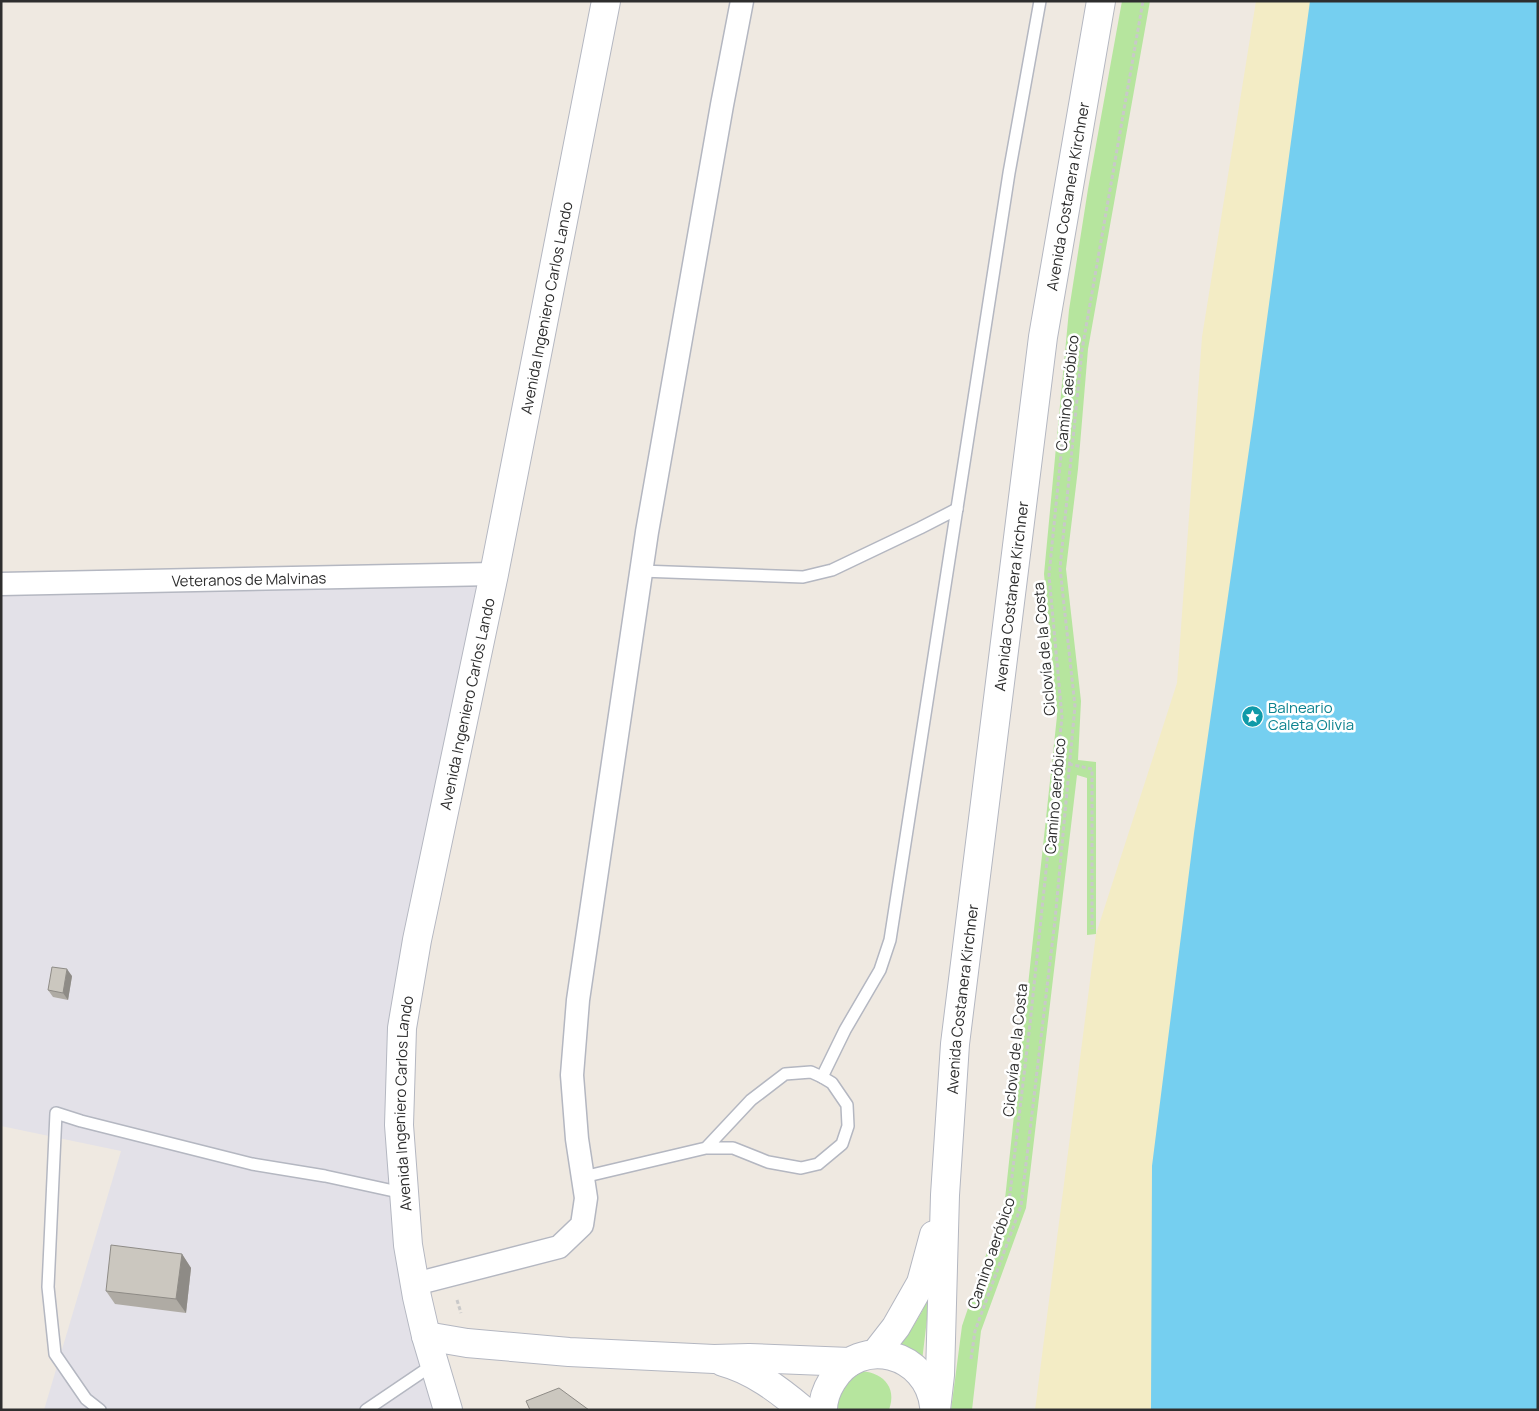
<svg xmlns="http://www.w3.org/2000/svg" width="1539" height="1411" font-family="Manrope,sans-serif">
<rect width="100%" height="100%" fill="#efe9e1"/>
<path fill="#e3e1e8" d="M494,574L399,1125L448,1410H44L121,1151L1,1126V584Z"/>
<g fill="#b6e59e">
<path d="M1122,1H1150L1088,349L1078,469L1066,569L1081,701L1078,760L1096,762V934L1087,935V778L1077,775L1026,1208L981,1331L972,1410H951L962,1326L1005,1199L1057,716L1044,574L1069,310L1088,189Z"/>
<path d="M930,1294L922,1361L891,1346C914,1331 919,1318 930,1294Z"/>
<path d="M858,1371C881,1371 898,1386 889,1410H839C830,1389 845,1383 858,1371Z"/>
</g>
<path fill="#f3ecc5" d="M1256,1H1405L1289,1410H1035L1096,934L1177,683L1202,337Z"/>
<path fill="#75cff0" d="M1310,1H1538V1410H1151L1152,1166L1194,833L1254,415Z"/>
<g fill="none" stroke-linecap="round" stroke-linejoin="round">
<defs>
<g id="service">
<path d="M641,571L803,577L832,570L920,528L957,509"/>
<path d="M822,1077L845,1030L880,970L890,940L1009,173L1040,1"/>
<path d="M583,1177L706,1148H733L768,1162L801,1168L818,1164L842,1144L848,1126L847,1105L832,1083L822,1077L811,1072L785,1074L751,1100L706,1148"/>
<path d="M100,1410L86,1399L55,1354L48,1287L56,1113L81,1121L252,1164L325,1176L403,1193"/>
<path d="M366,1410L434,1364"/>
</g>
<g id="minor">
<path id="s1" d="M1,584L494,574"/>
<path d="M415,1284L559,1247L582,1225L586,1198L577,1139L572,1075L578,1000L647,532L722,105L742,1"/>
</g>
<g id="tertiary">
<path d="M426,1336L467,1343L569,1352L714,1359L749,1358L850,1362"/>
<path d="M875,1354L896,1327L921,1283L934,1235"/>
<path d="M723,1362C753,1370 779,1390 803,1410"/>
<path id="s2" d="M448,1410L426,1336L417,1297L408,1245L399,1125L402,1028L417,940L494,574L606,1"/>
<path d="M823,1410C823,1400 827,1389 832,1381C860,1334 928,1353 934,1406"/>
<path id="s3" d="M936,1410L940,1375L945,1195L955,1044L1043,337L1101,1"/>
</g>
</defs>
<use href="#service" stroke="#b4b7c1" stroke-width="14"/>
<use href="#minor" stroke="#b4b7c1" stroke-width="25"/>
<use href="#tertiary" stroke="#b4b7c1" stroke-width="30"/>
<g stroke="#c9c9c9" stroke-width="3" stroke-dasharray="4 2.5" stroke-linecap="butt">
<path d="M1069,764L1092,769V929"/>
<path d="M457,1300L461,1313"/>
<path d="M972,1308L1009,1202L1030,1024L1062,717L1049,575L1067,395"/>
<path d="M971,1359L975,1331L1021,1206L1055,920L1075,706L1060,568L1082,350L1143,1"/>
</g>
<use href="#service" stroke="#fff" stroke-width="11"/>
<use href="#minor" stroke="#fff" stroke-width="22"/>
<use href="#tertiary" stroke="#fff" stroke-width="28"/>
</g>
<g fill="#afaba4">
<path d="M72,976L68,1000L53,997L48,990Z"/>
<path d="M182,1254L191,1268L186,1313L115,1304L106,1291Z"/>
</g>
<g fill="#8e8b86">
<path d="M67,969L72,976L68,1000L63,993Z"/>
<path d="M182,1254L191,1268L186,1313L176,1299Z"/>
</g>
<g fill="#cbc7bf" stroke="#8e8b86">
<path d="M52,967L67,969L63,993L48,990Z"/>
<path d="M111,1245L182,1254L176,1299L106,1291Z"/>
<path d="M559,1388L589,1410H530L526,1401Z"/>
</g>
<defs>
<symbol id="sight-disc" viewBox="-11 -11 22 22"><circle r="9.5" fill="#0f9aa8" stroke="#fff"/><path d="M0-6L1.8-2.2L6-1.7L2.9 1.2L3.7 5.4L0 3.3L-3.7 5.4L-2.9 1.2L-6-1.7L-1.8-2.2Z" fill="#fff"/></symbol>
</defs>
<g fill-rule="evenodd">
<use href="#sight-disc" x="1240" y="704" width="25" height="25"/>
</g>
<g text-anchor="middle" dominant-baseline="central" stroke-width="5" stroke-linejoin="round" paint-order="stroke">
<g font-size="15" fill="#2e2e2e" stroke="#fff">
<text stroke="none"><textPath href="#s3" startOffset="1222">Avenida Costanera Kirchner</textPath></text>
<text stroke="none"><textPath href="#s2" startOffset="1122">Avenida Ingeniero Carlos Lando</textPath></text>
<text transform="translate(1067 393) rotate(-84)">Camino aeróbico</text>
<text stroke="none"><textPath href="#s1" startOffset="248">Veteranos de Malvinas</textPath></text>
<text stroke="none"><textPath href="#s3" startOffset="818">Avenida Costanera Kirchner</textPath></text>
<text transform="translate(1044 649) rotate(-95)">Ciclovía de la Costa</text>
<text stroke="none"><textPath href="#s2" startOffset="718">Avenida Ingeniero Carlos Lando</textPath></text>
<text transform="translate(1055 796) rotate(-85)">Camino aeróbico</text>
<text stroke="none"><textPath href="#s3" startOffset="412">Avenida Costanera Kirchner</textPath></text>
<text transform="translate(1015 1050) rotate(-84)">Ciclovía de la Costa</text>
<text stroke="none"><textPath href="#s2" startOffset="312">Avenida Ingeniero Carlos Lando</textPath></text>
<text transform="translate(991 1253) rotate(-71)">Camino aeróbico</text>
</g>
<g font-size="15" fill="#0d838f" stroke="#fff" text-anchor="start">
<text x="1268" y="707">Balneario<tspan x="1268" dy="17">Caleta Olivia</tspan></text>
</g>
</g>
<rect width="1539" height="1411" fill="none" stroke="#2e2e2e" stroke-width="5"/>
</svg>
